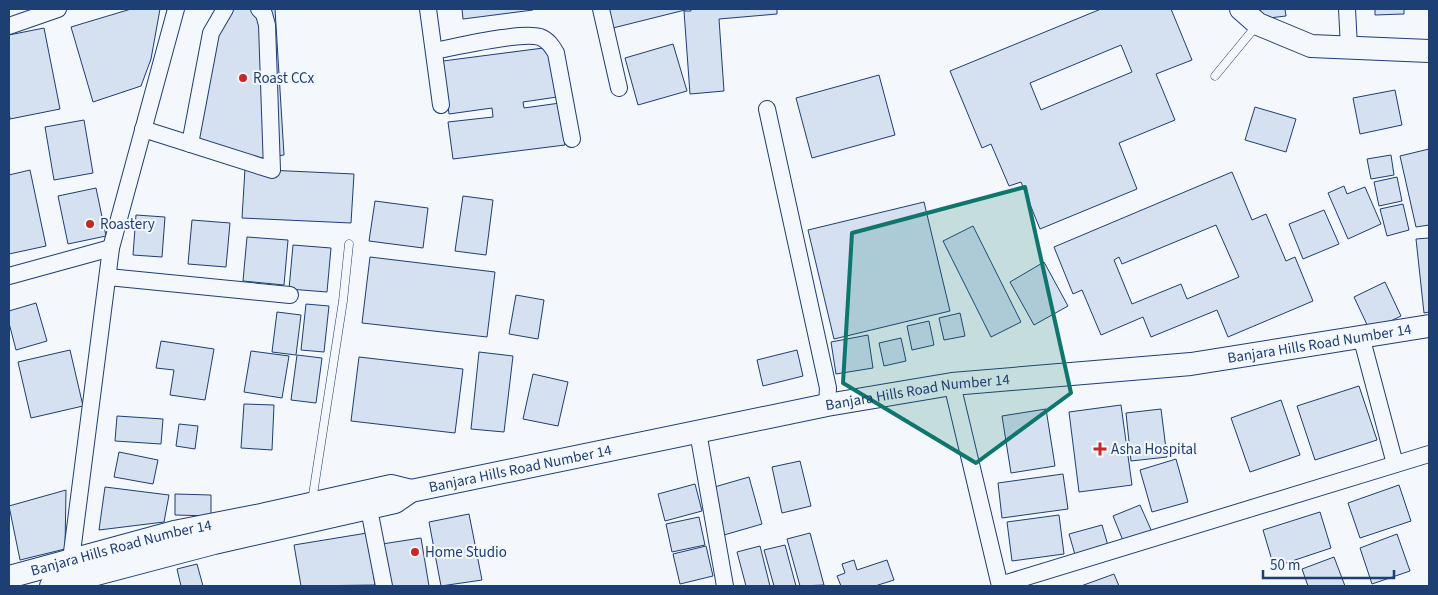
<svg xmlns="http://www.w3.org/2000/svg" width="1438" height="595" font-family="'Source Sans 3',sans-serif">
<rect width="100%" height="100%" fill="#f4f7fb"/>
<g fill="#d5e0f0" stroke="#1d3f73" fill-rule="evenodd">
<path d="M131,9H160L151,59L141,86L93,102L71,27Z"/>
<path d="M220,9H275L284,155L225,163L195,146Z"/>
<path d="M462,9H533V10L463,19Z"/>
<path d="M609,9H689L613,28Z"/>
<path d="M691,9H777V14L719,19L724,91L690,94L684,11H691Z"/>
<path d="M1101,9H1171L1192,60L1156,74L1175,120L1119,143L1137,189L1040,229L1021,182L1009,186L991,144L982,148L950,71ZM1121,45L1132,72L1041,110L1030,83Z"/>
<path d="M1260,9H1285L1286,16L1261,19Z"/>
<path d="M1375,9H1404V14L1375,15Z"/>
<path d="M44,28L60,109L10,119L9,111V35Z"/>
<path d="M673,44L687,91L638,105L625,58Z"/>
<path d="M551,47L557,97L523,102L524,108L560,103L565,145L453,159L448,122L493,117L492,108L449,114L443,61Z"/>
<path d="M879,75L895,135L812,158L796,98Z"/>
<path d="M1395,90L1402,125L1360,134L1353,98Z"/>
<path d="M1255,107L1296,119L1286,152L1245,140Z"/>
<path d="M84,120L93,173L54,180L45,127Z"/>
<path d="M1429,149V225L1416,227L1400,156Z"/>
<path d="M1391,155L1394,175L1371,179L1367,159Z"/>
<path d="M245,169L354,174L351,223L242,218Z"/>
<path d="M30,170L46,246L9,254V175Z"/>
<path d="M1232,172L1252,220L1266,214L1286,261L1295,257L1313,301L1228,337L1217,310L1151,337L1143,317L1101,335L1082,290L1073,294L1054,247ZM1216,225L1239,277L1187,299L1181,284L1132,304L1114,260L1119,257L1122,264Z"/>
<path d="M1397,177L1402,201L1379,206L1374,182Z"/>
<path d="M1344,186L1347,194L1365,187L1381,224L1348,239L1328,193Z"/>
<path d="M96,188L106,236L68,244L58,196Z"/>
<path d="M463,196L493,200L486,255L455,251Z"/>
<path d="M375,201L428,208L423,248L369,241Z"/>
<path d="M924,202L950,311L834,339L808,230Z"/>
<path d="M1403,204L1409,230L1387,236L1380,209Z"/>
<path d="M1324,210L1339,244L1303,259L1289,224Z"/>
<path d="M136,215L165,217L162,257L133,255Z"/>
<path d="M192,220L230,223L226,267L188,264Z"/>
<path d="M973,226L1021,322L991,337L943,241Z"/>
<path d="M247,237L288,240L284,285L243,281Z"/>
<path d="M1429,238V312L1424,313L1416,239Z"/>
<path d="M293,245L331,248L327,292L289,289Z"/>
<path d="M370,257L495,272L487,337L362,323Z"/>
<path d="M1044,262L1068,306L1034,325L1010,282Z"/>
<path d="M1385,282L1401,316L1370,331L1354,297Z"/>
<path d="M516,295L544,300L538,339L509,334Z"/>
<path d="M36,303L47,341L16,350L9,323V311Z"/>
<path d="M306,304L329,306L324,352L301,350Z"/>
<path d="M277,312L301,315L296,355L272,352Z"/>
<path d="M960,313L965,336L944,340L939,318Z"/>
<path d="M929,321L934,345L912,350L907,326Z"/>
<path d="M868,335L873,368L836,374L831,342Z"/>
<path d="M901,338L906,361L884,366L879,343Z"/>
<path d="M161,341L214,349L205,400L170,395L174,370L156,368Z"/>
<path d="M70,350L83,406L31,418L18,362Z"/>
<path d="M797,350L803,376L763,386L757,360Z"/>
<path d="M251,351L289,356L282,398L244,392Z"/>
<path d="M479,352L513,356L504,432L471,429Z"/>
<path d="M297,355L322,358L316,403L291,400Z"/>
<path d="M359,357L463,369L455,433L351,421Z"/>
<path d="M533,374L568,382L558,426L523,419Z"/>
<path d="M1359,386L1377,440L1315,460L1297,406Z"/>
<path d="M1281,400L1300,455L1250,472L1231,418Z"/>
<path d="M244,404L274,405L272,450L241,448Z"/>
<path d="M1121,405L1132,485L1079,492L1069,412Z"/>
<path d="M1046,409L1055,466L1011,473L1002,416Z"/>
<path d="M1161,409L1167,457L1131,461L1126,413Z"/>
<path d="M117,416L163,419L161,444L115,441Z"/>
<path d="M179,424L198,426L195,449L176,446Z"/>
<path d="M119,452L158,460L153,484L114,477Z"/>
<path d="M1176,459L1188,502L1152,512L1140,470Z"/>
<path d="M800,461L811,506L782,513L772,467Z"/>
<path d="M1063,474L1068,509L1002,518L998,483Z"/>
<path d="M749,477L762,524L724,535L711,488Z"/>
<path d="M695,484L702,511L665,521L658,494Z"/>
<path d="M1399,485L1411,521L1360,538L1348,503Z"/>
<path d="M105,487L169,495L164,522L99,530Z"/>
<path d="M66,490L65,549L20,560L9,506Z"/>
<path d="M175,494L211,495V516L175,515Z"/>
<path d="M1140,505L1152,532L1124,543L1113,516Z"/>
<path d="M1320,512L1331,548L1274,567L1263,530Z"/>
<path d="M469,514L482,580L441,586L429,522Z"/>
<path d="M1059,515L1064,554L1012,561L1007,522Z"/>
<path d="M699,517L705,545L672,552L666,524Z"/>
<path d="M1102,525L1109,549L1076,558L1069,534Z"/>
<path d="M367,533L375,585L301,586L294,545Z"/>
<path d="M810,533L824,585L800,586L787,539Z"/>
<path d="M1397,534L1410,571L1372,584L1360,548Z"/>
<path d="M421,538L429,586H389L382,544Z"/>
<path d="M785,545L796,586H774L764,550Z"/>
<path d="M706,546L713,576L680,584L673,554Z"/>
<path d="M760,546L770,586H746L737,552Z"/>
<path d="M1334,557L1345,586H1308L1302,569Z"/>
<path d="M854,560L857,570L887,560L894,580L875,586H841L837,576L845,573L842,564Z"/>
<path d="M197,564L203,586H181L177,569Z"/>
<path d="M1114,574L1119,586H1081Z"/>
</g>
<g fill="none" stroke-linecap="round" stroke-linejoin="round">
<defs>
<g id="lane">
<path d="M1215,76L1257,25"/>
<path d="M312,501L343,301L349,244"/>
</g>
<g id="street">
<path d="M428,9L441,105"/>
<path d="M601,9L619,88"/>
<path d="M1347,9L1349,47"/>
<path d="M9,26L58,9"/>
<path d="M434,51C456,47 521,31 540,37C548,40 552,46 556,53L572,139"/>
<path d="M767,109L828,388L827,405"/>
<path d="M143,129L272,170L267,25L264,14L259,9"/>
<path d="M190,144L211,33L225,9"/>
<path d="M9,276L111,248"/>
<path d="M108,277L290,295"/>
<path d="M1361,336L1395,464"/>
<path d="M952,384L1000,586"/>
<path d="M698,432L725,586"/>
<path d="M369,509L384,586"/>
<path d="M71,560L111,248L176,9"/>
<path d="M1000,585L1429,454"/>
</g>
<g id="secondary">
<path d="M1241,9L1258,24L1311,46L1429,51"/>
<path id="s1" d="M9,577L174,532L261,515L391,486L411,491"/>
<path id="s2" d="M51,586L214,543L395,502L411,491L827,405L952,384L1191,364L1429,326"/>
</g>
</defs>
<use href="#lane" stroke="#1d3f73" stroke-width="9"/>
<use href="#street" stroke="#1d3f73" stroke-width="18"/>
<use href="#secondary" stroke="#1d3f73" stroke-width="24"/>
<use href="#lane" stroke="#f4f7fb" stroke-width="8"/>
<use href="#street" stroke="#f4f7fb" stroke-width="16"/>
<use href="#secondary" stroke="#f4f7fb" stroke-width="22"/>
</g>
<path fill="#0f766e" fill-opacity="0.2" stroke="#0f766e" stroke-width="4" stroke-linejoin="round" d="M1025,187L1071,393L976,463L843,383L852,233Z"/>
<g fill="#c62828" stroke="#f4f7fb" stroke-width="2">
<circle cx="243" cy="78" r="5"/>
<circle cx="90" cy="224" r="5"/>
<path d="M1097.5 441.5h5v5h5v5h-5v5h-5v-5h-5v-5h5z"/>
<circle cx="415" cy="552" r="5"/>
</g>
<g text-anchor="middle" dominant-baseline="central" stroke-width="4" stroke-linejoin="round" paint-order="stroke">
<g font-size="15" fill="#1d3f73" stroke="#f4f7fb" text-anchor="start">
<text x="253" y="78">Roast CCx</text>
<text x="100" y="224">Roastery</text>
<text x="1111" y="449">Asha Hospital</text>
<text x="425" y="552">Home Studio</text>
</g>
<g font-size="15" fill="#1d3f73" stroke="#f4f7fb">
<text stroke="none"><textPath href="#s2" startOffset="1295">Banjara Hills Road Number 14</textPath></text>
<text stroke="none"><textPath href="#s2" startOffset="890">Banjara Hills Road Number 14</textPath></text>
<text stroke="none"><textPath href="#s2" startOffset="485">Banjara Hills Road Number 14</textPath></text>
<text stroke="none"><textPath href="#s1" startOffset="116">Banjara Hills Road Number 14</textPath></text>
</g>
</g>
<rect width="1438" height="595" fill="none" stroke="#1d3f73" stroke-width="20"/>
<path d="M1263 570v8h131v-8" fill="none" stroke="#1d3f73" stroke-width="2.5"/>
<text x="1270" y="570" font-size="15" fill="#1d3f73" stroke="#f4f7fb" stroke-width="4" paint-order="stroke">50 m</text>
</svg>
